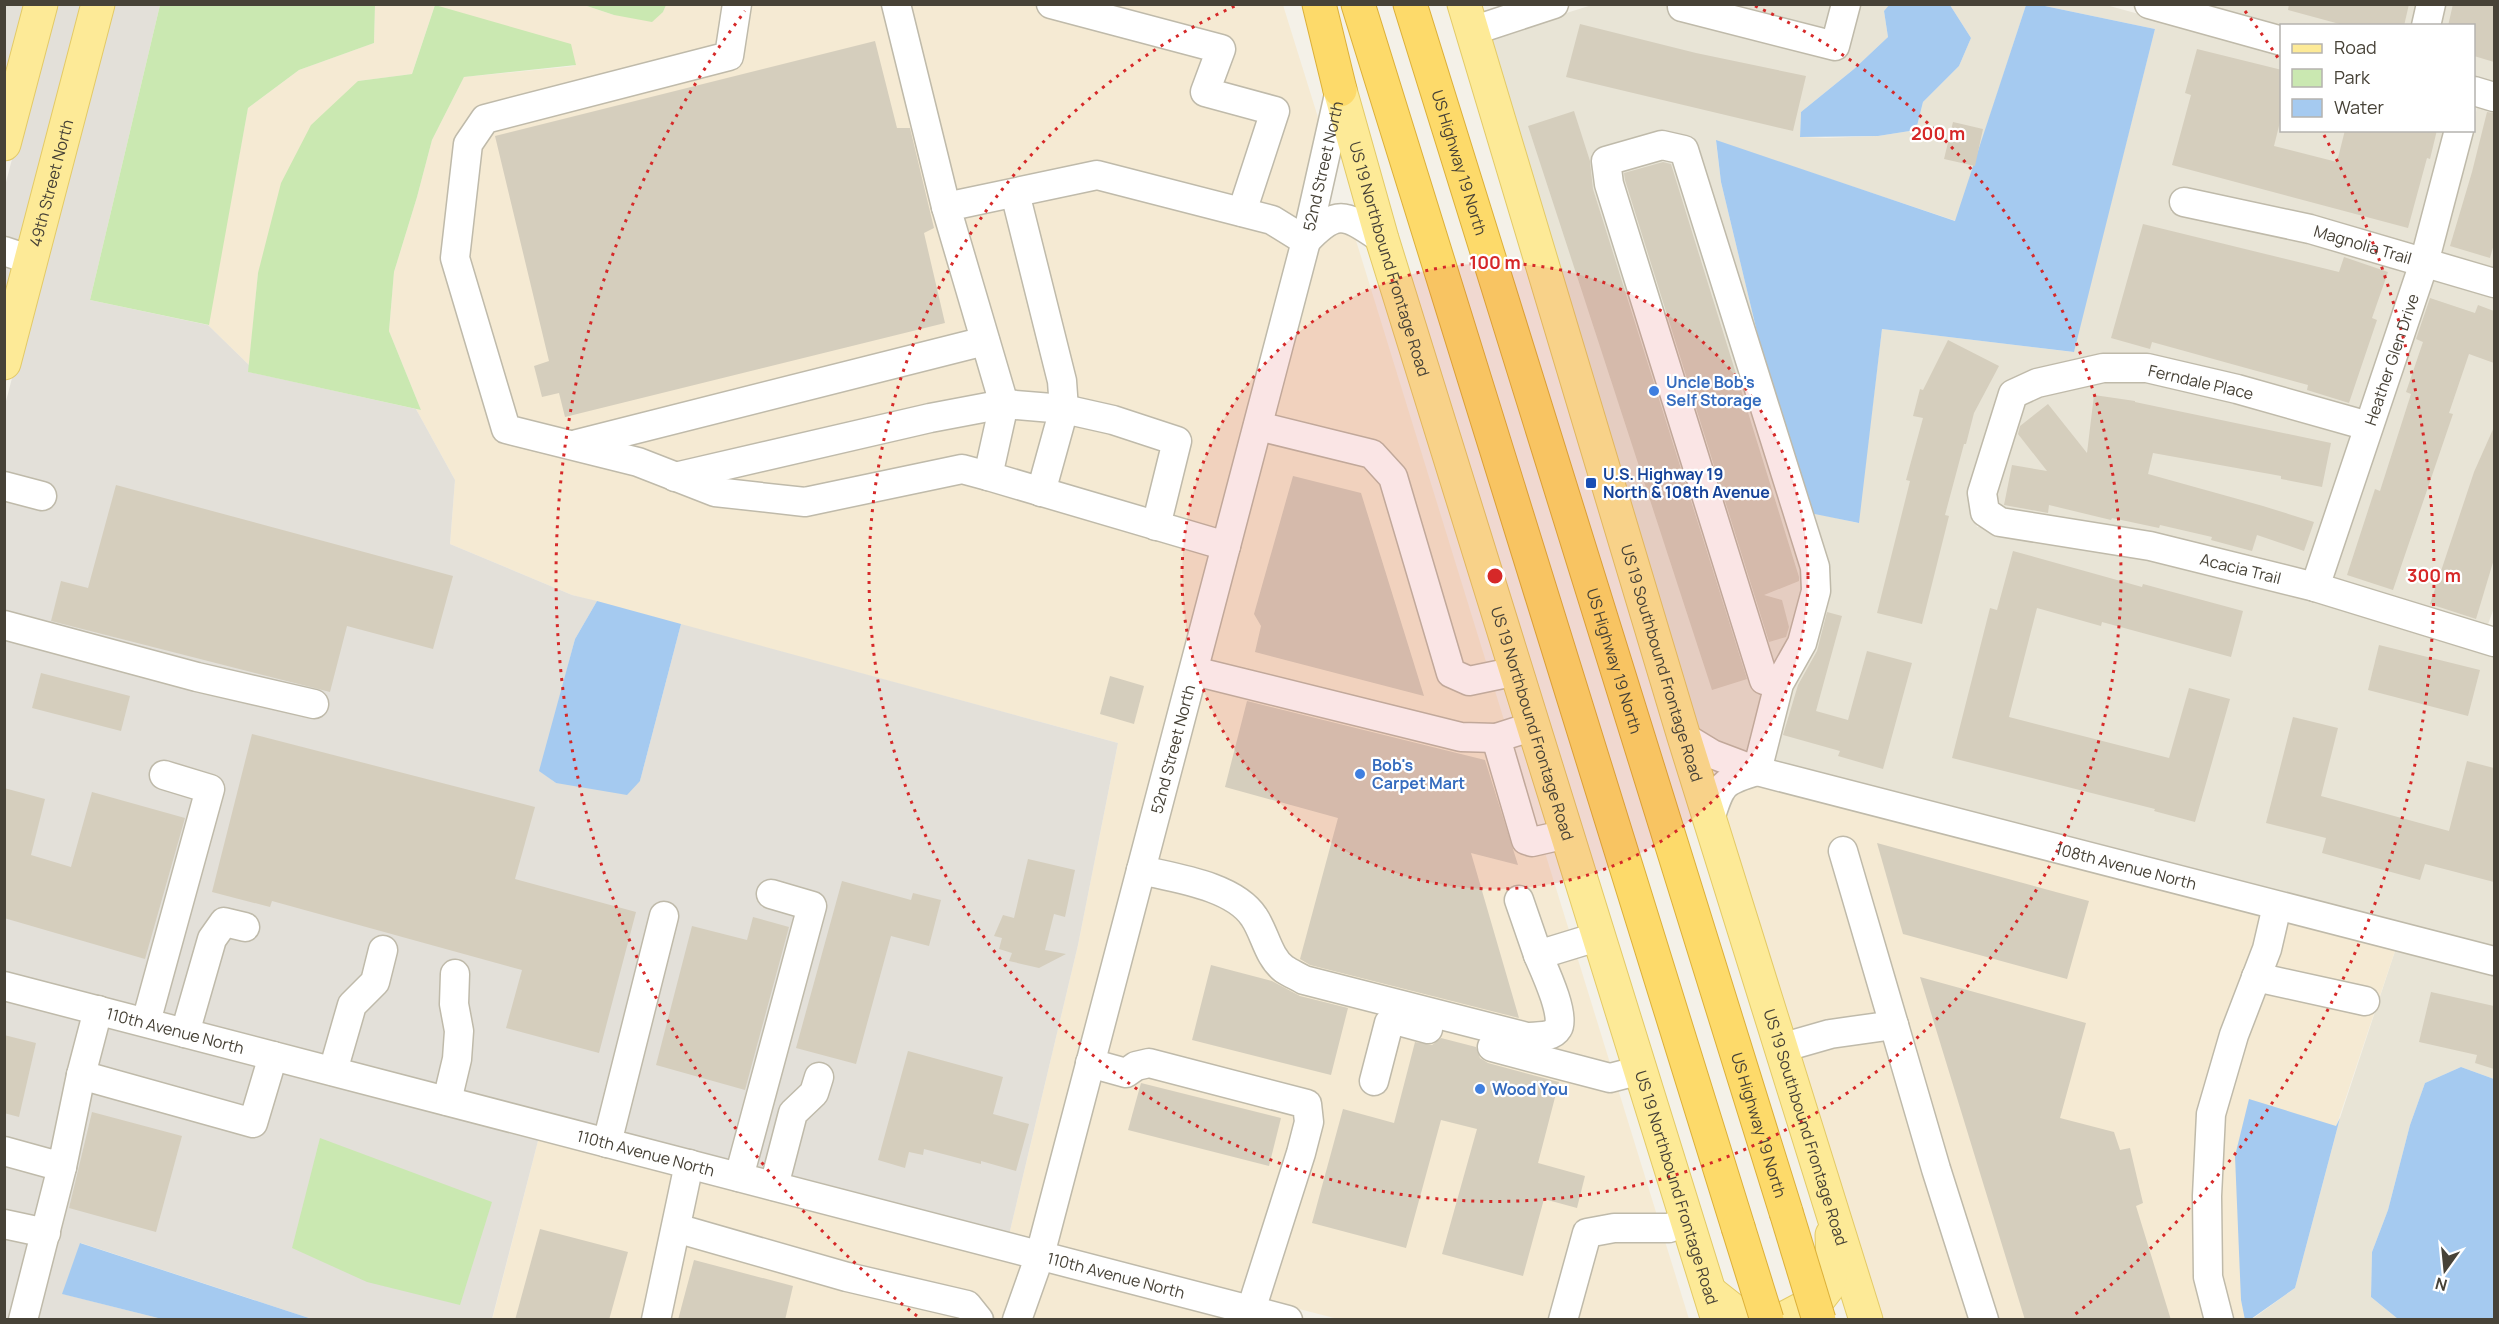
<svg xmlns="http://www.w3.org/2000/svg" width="2499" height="1324" font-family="Manrope,sans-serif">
<rect width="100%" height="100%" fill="#f4f1e8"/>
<g fill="#e8e4d6">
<path d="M1592,5H1890L1884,11L1888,37L1854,69L1801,112L1800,137L1826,138L1878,136L1916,130L1923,102L1959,66L1971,38L1950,5H2026L1956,221L1716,141L1721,182L1800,510L1858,523L1882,329L2073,352L2155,29L2040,5H2106L2281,53L2282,130L2448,131L2417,248L2243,200L2176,189L2171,212L2228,222L2307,240L2409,271L2361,411L2240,377L2036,371L1970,517L1975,520L1977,527L1983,525L2147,558L2312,598L2494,655V949L1758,758L1717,743L1693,729L1486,38Z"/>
<path d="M2194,5H2420L2415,25L2282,26L2281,28Z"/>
<path d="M2442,5H2494V84L2474,78V26H2437Z"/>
<path d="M2477,104L2494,109V271L2437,254L2470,131L2474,130Z"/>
<path d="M2430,277L2494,296V608L2487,627L2329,578Z"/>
<path d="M2104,380H2145L2234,401L2354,434L2309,573L2004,511L1995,505L1993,493L2022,402L2040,394Z"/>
<path d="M2396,948L2494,974V1079L2461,1067L2425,1083L2410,1125L2388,1210L2372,1252L2371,1297L2398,1319L2251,1320L2295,1288L2340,1118Z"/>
</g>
<g fill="#f5ead3">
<path d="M666,4L1283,5L1321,127L1297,236L1032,1241L1009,1235L1078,945L1118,743L572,595L450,544L455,480L416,409L421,410L389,331L394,272L417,197L432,140L464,77L575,66L435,5H584L614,15L663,12Z"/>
<path d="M375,5H435L412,74L358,81L258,273L249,365L208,325L248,108L299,70L374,43Z"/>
<path d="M1338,230L1354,234L1689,1319H1338L1053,1246L1316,247Z"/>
<path d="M1756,784L2396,948L2336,1127L2249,1100L2241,1299L2245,1319H1877L1721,818L1735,790Z"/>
<path d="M539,1137L1242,1320H492Z"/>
</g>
<g fill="#e3e0d9">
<path d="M5,5H30L5,101Z"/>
<path d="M52,5H87L5,320V186Z"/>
<path d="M109,5H160L90,300L208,325L249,365V372L416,409L455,480L450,544L572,595L597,601L575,639L540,771L556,783L640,781L681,624L1118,743L1078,945L1009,1235L5,973V405Z"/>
<path d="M4,998L539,1137L492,1319H312L81,1243L63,1294L162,1319H5Z"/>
</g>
<g fill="#cae8b1">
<path d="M318,5H375L374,43L299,70L248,108L209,325L90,300L160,5Z"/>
<path d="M435,5L571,44L576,65L464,77L432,140L417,197L394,272L389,331L421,410L248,372L258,273L281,183L311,125L358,81L412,74Z"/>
<path d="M584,5H666L663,12L652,22L614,15Z"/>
<path d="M320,1138L492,1202L460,1305L367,1282L292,1248Z"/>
</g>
<g fill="#a5caf0">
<path d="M1890,4L1950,5L1971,38L1959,66L1923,102L1916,130L1878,136L1800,137L1801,112L1854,69L1888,37L1884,11Z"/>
<path d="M2026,5H2040L2155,29L2074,352L1882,329L1859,523L1800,511L1721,182L1716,140L1955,221Z"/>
<path d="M597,601L681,624L640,781L627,795L556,783L539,771L575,639Z"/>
<path d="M2461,1067L2494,1079V1319H2398L2371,1297L2372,1252L2388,1210L2410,1125L2425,1083Z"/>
<path d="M2249,1099L2336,1126L2340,1118L2295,1288L2251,1319L2245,1320L2241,1300L2235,1156Z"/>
<path d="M80,1243L312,1319H162L62,1294Z"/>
</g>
<g fill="#d5cebd">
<path d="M2289,4H2409L2404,26H2347L2288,10Z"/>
<path d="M2453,4H2494V62L2474,56V26H2448Z"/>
<path d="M1580,24L1696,53L1806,76L1793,131L1566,77Z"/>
<path d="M875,41L897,128H910L934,228L924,233L945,323L565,417L559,393L542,397L534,366L549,361L495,136Z"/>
<path d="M2197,49L2282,70V114L2274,146L2337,162L2345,130H2437L2430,159L2427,158L2408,228L2172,165L2191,95L2185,93Z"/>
<path d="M1574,111L1590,161L1593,189L1747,679L1712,690L1528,126Z"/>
<path d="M2487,112L2494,113V244L2490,258L2450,246L2472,172Z"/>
<path d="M1953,122L1983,129L1975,166L1944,159Z"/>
<path d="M1663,162L1671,164L1799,577V581L1764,595L1782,600L1789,627L1786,637L1769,642L1625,180L1624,173Z"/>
<path d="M2143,224L2339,272L2344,257L2388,272L2372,318L2377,320L2349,403L2307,390L2308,385L2246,368L2152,342L2150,349L2111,338Z"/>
<path d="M2430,298L2475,313L2478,305L2494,311V363L2469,354L2449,413L2453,414L2393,590L2347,575L2375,489L2380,491L2411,394L2406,392L2423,342L2416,339Z"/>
<path d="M1948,340L1999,366L1974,413L1966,444H1964L1945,515L1949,516L1922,624L1877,613L1910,481L1906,480L1923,418L1913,416L1920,389L1923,390Z"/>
<path d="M2094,395L2135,401V402L2331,443L2322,487L2281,479V476L2153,453L2148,474L2263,506L2314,522L2304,551L2257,535L2252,551L2211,540L2212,537L2160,525L2159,528L2112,518L2111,520L2049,505L2048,513L2004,505L2012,465L2047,471L2018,434L2020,426L2048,404L2087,453Z"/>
<path d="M2494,427V559L2476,619L2430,604L2474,472Z"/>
<path d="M1293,476L1361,493L1424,696L1255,652L1261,626L1254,614Z"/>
<path d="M116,485L453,576L433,649L347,626L330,692L51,621L61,581L88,588Z"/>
<path d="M2013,551L2142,587L2143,584L2243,611L2231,657L2102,622L2101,626L2037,608L2009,717L2169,758L2189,688L2230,699L2195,822L2154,811L2155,809L1952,758L1990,608L1997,610Z"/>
<path d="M1827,612L1842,616L1816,711L1848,720L1867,651L1912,663L1883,769L1838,756L1840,751L1783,735L1798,685L1817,651Z"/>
<path d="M2379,645L2480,670L2468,716L2368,690Z"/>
<path d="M41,673L130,696L121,731L32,708Z"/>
<path d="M1110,676L1144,686L1134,724L1100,714Z"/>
<path d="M1247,701L1485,760L1518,865L1471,853L1519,1018L1310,965L1300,959L1338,818L1225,787Z"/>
<path d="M2293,717L2338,728L2321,796L2449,831L2467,761L2494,768V882L2425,864L2420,880L2322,853L2326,838L2266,823Z"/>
<path d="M252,734L535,807L515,879L636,912L599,1053L506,1028L522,970L272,901L270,907L212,892Z"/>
<path d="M4,788L45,799L31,855L71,867L92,792L185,818L145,959L4,918Z"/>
<path d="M1877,843L2089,901L2067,979L1903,934Z"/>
<path d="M1028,859L1075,870L1065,917L1054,914L1045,950L1066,954L1039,968L1009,961L1012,953L999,949L1002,938L994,936L1003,915L1014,918Z"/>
<path d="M842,881L911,900L913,893L941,900L929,946L891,936L856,1064L796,1048Z"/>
<path d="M753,917L789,927L745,1090L656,1065L692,926L747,940Z"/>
<path d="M1211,965L1272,981L1300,996L1348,1008L1331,1075L1192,1040Z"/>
<path d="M1920,977L2086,1023L2060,1118L2114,1132L2120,1150L2130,1148L2143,1203L2136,1206L2171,1320H2025Z"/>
<path d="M2431,992L2494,1006V1069L2475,1063L2477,1055L2419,1042Z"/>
<path d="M4,1035L36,1043L19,1117L4,1113Z"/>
<path d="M1441,1038L1476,1047L1480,1058L1488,1063L1559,1082L1538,1163L1585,1176L1577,1208L1544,1199L1523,1276L1442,1254L1477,1129L1441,1120L1406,1248L1312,1223L1343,1109L1394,1123L1415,1042L1432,1045Z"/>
<path d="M908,1051L1003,1077L993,1114L1029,1124L1016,1171L981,1161V1164L924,1149L923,1155L909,1152L905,1168L878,1160Z"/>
<path d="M1141,1083L1281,1118L1269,1166L1128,1130Z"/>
<path d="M92,1112L182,1136L156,1232L69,1208Z"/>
<path d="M540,1229L628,1252L609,1320H515Z"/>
<path d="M694,1260L793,1286L785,1320H678Z"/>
</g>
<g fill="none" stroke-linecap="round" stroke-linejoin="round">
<defs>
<g id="minor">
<path d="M737,4L729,56L485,119L468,144L455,258L506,429L638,462L715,492L805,502L962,469L988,476"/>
<path d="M896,4L946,207"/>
<path d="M1051,4L1221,49L1205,92L1275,111L1242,212"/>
<path d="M1683,4L1682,7L1835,46L1846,4"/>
<path d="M2149,4L2282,41"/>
<path d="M2426,26L2431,4"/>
<path d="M1472,31L1554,4"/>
<path d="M2474,91L2494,97"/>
<path d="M1015,193L1062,381L1064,409L1041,492"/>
<path id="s1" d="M2184,202L2310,229L2494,283"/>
<path d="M1306,241C1338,207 1346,215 1382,239"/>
<path d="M4,251L31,260"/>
<path d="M1258,426L1372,454L1393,477L1451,673L1469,681L1517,671"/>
<path id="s2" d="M2368,426L2237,389L2147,368H2103L2037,383L2013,394L1982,493L1985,512L2000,522L2150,546L2315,587L2494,642"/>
<path d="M577,444L985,341"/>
<path d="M675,477L930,418L1004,404L1064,409L1113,420L1177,441L1156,526"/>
<path d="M4,486L42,496"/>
<path d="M1226,546L988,476L1004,404L946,207L1097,175L1272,220L1306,241"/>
<path id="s3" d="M2315,587L2424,263L2459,130"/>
<path d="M4,625L197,677L314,704"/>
<path d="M1194,671L1461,737L1496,738L1534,726"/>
<path id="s4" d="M1684,737L1712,754L1757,771L2494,961"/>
<path d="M1496,738L1526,840L1532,842L1567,834"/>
<path d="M1757,771L1779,684L1802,643L1816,591L1815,567L1684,150L1662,145L1606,161L1609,184L1764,680L1779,684"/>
<path d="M1710,819C1721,784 1722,781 1757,771"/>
<path d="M1843,851L1894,1025"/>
<path d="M1141,870C1175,878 1234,886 1254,917C1265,933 1268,957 1284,969C1290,973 1297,976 1304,980L1527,1037C1537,1036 1552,1038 1558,1028C1566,1016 1544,969 1538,955"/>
<path d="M1519,900L1538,955L1600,936"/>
<path d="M2256,977L2365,1001"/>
<path id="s5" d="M4,986L1288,1320"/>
<path d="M146,1022L210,789L164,775"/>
<path d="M185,1033L212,939L224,922L245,927"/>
<path d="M1492,1047L1610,1078L1641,1070"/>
<path d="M1781,1048L1830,1034L1894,1025L1936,1169L1984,1320"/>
<path d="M1090,1063L1126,1073L1136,1066L1149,1063L1307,1104L1309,1122L1301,1153L1251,1310"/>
<path d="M333,1071L352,1005L375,982L383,950"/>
<path d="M81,1075L253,1123L273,1056"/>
<path d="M1374,1081L1389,1023L1395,1020L1428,1029"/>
<path d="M447,1101L457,1059L459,1031L454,1004L455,974"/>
<path d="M607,1143L664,916"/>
<path d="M4,1151L62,1167L81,1075L98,1010"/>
<path d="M739,1177L812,906L771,894"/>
<path d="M774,1186L793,1113L814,1093L819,1077"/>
<path d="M4,1224L46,1233"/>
<path d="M676,1228L847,1277L967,1305L979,1320"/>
<path d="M23,1320L62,1167"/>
<path d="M656,1320L689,1164"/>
<path id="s6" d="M1017,1320L1040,1255L1306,241L1340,90"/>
<path d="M1563,1320L1587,1233L1614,1228H1669L1688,1221"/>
<path d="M2219,1320L2208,1277L2207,1196L2211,1114L2234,1035L2267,949L2277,906"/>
</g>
<g id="major">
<path id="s7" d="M1464,4L1684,737L1866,1320"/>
<path id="s8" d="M1340,90L1382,239L1718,1320"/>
<path d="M4,144L41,4"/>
<path id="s9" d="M4,363L98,4"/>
<path d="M1711,1293L1744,1319H1783L1817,1301L1828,1287L1833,1261L1832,1235"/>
</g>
<g id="highway">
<path d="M1319,4L1340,90"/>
<path d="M1358,4L1738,1227"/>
<path id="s10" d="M1410,4L1786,1212"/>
</g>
</defs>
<use href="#minor" stroke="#bfbaaa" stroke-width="31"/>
<use href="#major" stroke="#e3ca67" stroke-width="35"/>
<use href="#highway" stroke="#dcb039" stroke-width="35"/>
<use href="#minor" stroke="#fff" stroke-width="28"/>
<use href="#major" stroke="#fdea97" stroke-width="33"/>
<use href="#highway" stroke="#fdda6a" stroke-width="33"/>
<defs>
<g id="highway-bridge">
<path d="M1786,1212L1819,1320"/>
<path d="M1738,1227L1767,1320"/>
</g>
</defs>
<use href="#highway-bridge" stroke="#dcb039" stroke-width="35" stroke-linecap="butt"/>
<use href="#highway-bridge" stroke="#fdda6a" stroke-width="33"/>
</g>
<circle cx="1495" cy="576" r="313" fill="#d62828" fill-opacity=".12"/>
<g fill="none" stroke="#d62828" stroke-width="3" stroke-dasharray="3 6">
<circle cx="1495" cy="576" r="313"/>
<path d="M1755 6A626 626 0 1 1 1235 6"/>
<path d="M917 1316A939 939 0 0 1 745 11M2245 11A939 939 0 0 1 2278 58M2324 135A939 939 0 0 1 2073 1316"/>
</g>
<g fill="#3f7fe0" stroke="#fff" stroke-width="2">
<circle cx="1654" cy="391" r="6"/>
<circle cx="1360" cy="774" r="6"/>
<circle cx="1480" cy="1089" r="6"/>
</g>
<rect fill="#1a4fb4" stroke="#fff" stroke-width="2" x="1585" y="477" width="12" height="12" rx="3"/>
<g text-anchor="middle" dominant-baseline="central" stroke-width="4.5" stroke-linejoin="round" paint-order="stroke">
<g font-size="16" fill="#474237" stroke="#fff">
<text stroke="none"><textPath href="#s10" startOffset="166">US Highway 19 North</textPath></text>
<text stroke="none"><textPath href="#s6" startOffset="1194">52nd Street North</textPath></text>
<text stroke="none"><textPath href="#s9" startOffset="186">49th Street North</textPath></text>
<text stroke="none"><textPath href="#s1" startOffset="184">Magnolia Trail</textPath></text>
<text stroke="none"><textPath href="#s8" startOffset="176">US 19 Northbound Frontage Road</textPath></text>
<text stroke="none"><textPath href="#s3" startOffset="240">Heather Glen Drive</textPath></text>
<text transform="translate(2201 382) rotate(13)">Ferndale Place</text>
<text stroke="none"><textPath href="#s2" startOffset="753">Acacia Trail</textPath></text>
<text stroke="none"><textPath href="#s10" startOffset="688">US Highway 19 North</textPath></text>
<text stroke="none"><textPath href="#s7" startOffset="688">US 19 Southbound Frontage Road</textPath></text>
<text stroke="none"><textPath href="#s8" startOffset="662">US 19 Northbound Frontage Road</textPath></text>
<text stroke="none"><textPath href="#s6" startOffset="592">52nd Street North</textPath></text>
<text stroke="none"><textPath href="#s4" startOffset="462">108th Avenue North</textPath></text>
<text stroke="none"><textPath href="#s5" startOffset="177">110th Avenue North</textPath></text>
<text stroke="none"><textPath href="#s10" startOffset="1174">US Highway 19 North</textPath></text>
<text stroke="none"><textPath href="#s7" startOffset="1174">US 19 Southbound Frontage Road</textPath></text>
<text stroke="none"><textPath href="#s5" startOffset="663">110th Avenue North</textPath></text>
<text stroke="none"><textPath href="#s8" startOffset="1148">US 19 Northbound Frontage Road</textPath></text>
<text stroke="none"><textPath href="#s5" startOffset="1149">110th Avenue North</textPath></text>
</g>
<g font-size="16" font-weight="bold" fill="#366cbe" stroke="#fff" text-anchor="start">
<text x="1666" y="382">Uncle Bob's<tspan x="1666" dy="18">Self Storage</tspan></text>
<text x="1372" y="765">Bob's<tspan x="1372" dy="18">Carpet Mart</tspan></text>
<text x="1492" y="1089">Wood You</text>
</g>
<g font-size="16" font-weight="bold" fill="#164399" stroke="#fff" text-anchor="start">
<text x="1603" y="474">U.S. Highway 19<tspan x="1603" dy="18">North &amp; 108th Avenue</tspan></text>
</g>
</g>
<circle cx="1495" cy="576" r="9" fill="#d62828" stroke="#fff" stroke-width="3"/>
<g font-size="18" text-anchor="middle" font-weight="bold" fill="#d62828" stroke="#fff" stroke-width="4.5" stroke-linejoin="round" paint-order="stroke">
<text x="1938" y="140">200 m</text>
<text x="1495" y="269">100 m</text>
<text x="2434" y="582">300 m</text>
</g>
<rect width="2499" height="1324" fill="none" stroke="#474237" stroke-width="12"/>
<rect x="2280" y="24" width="195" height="108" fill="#ffffff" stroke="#b5b3af" stroke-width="1.5"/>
<rect x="2292" y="44" width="30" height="9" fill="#fdea97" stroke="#b5b3af" stroke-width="1.5"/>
<text x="2334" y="54" font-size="18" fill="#474237">Road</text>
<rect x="2292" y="69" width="30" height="18" fill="#cae8b1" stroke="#b5b3af" stroke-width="1.5"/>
<text x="2334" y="84" font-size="18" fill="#474237">Park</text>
<rect x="2292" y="99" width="30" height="18" fill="#a5caf0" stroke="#b5b3af" stroke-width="1.5"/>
<text x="2334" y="114" font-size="18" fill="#474237">Water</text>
<g transform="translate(2445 1270) rotate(195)" stroke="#ffffff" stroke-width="4.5" paint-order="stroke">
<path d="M0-4.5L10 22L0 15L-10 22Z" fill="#474237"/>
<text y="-9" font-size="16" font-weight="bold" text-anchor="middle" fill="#474237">N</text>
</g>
</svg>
